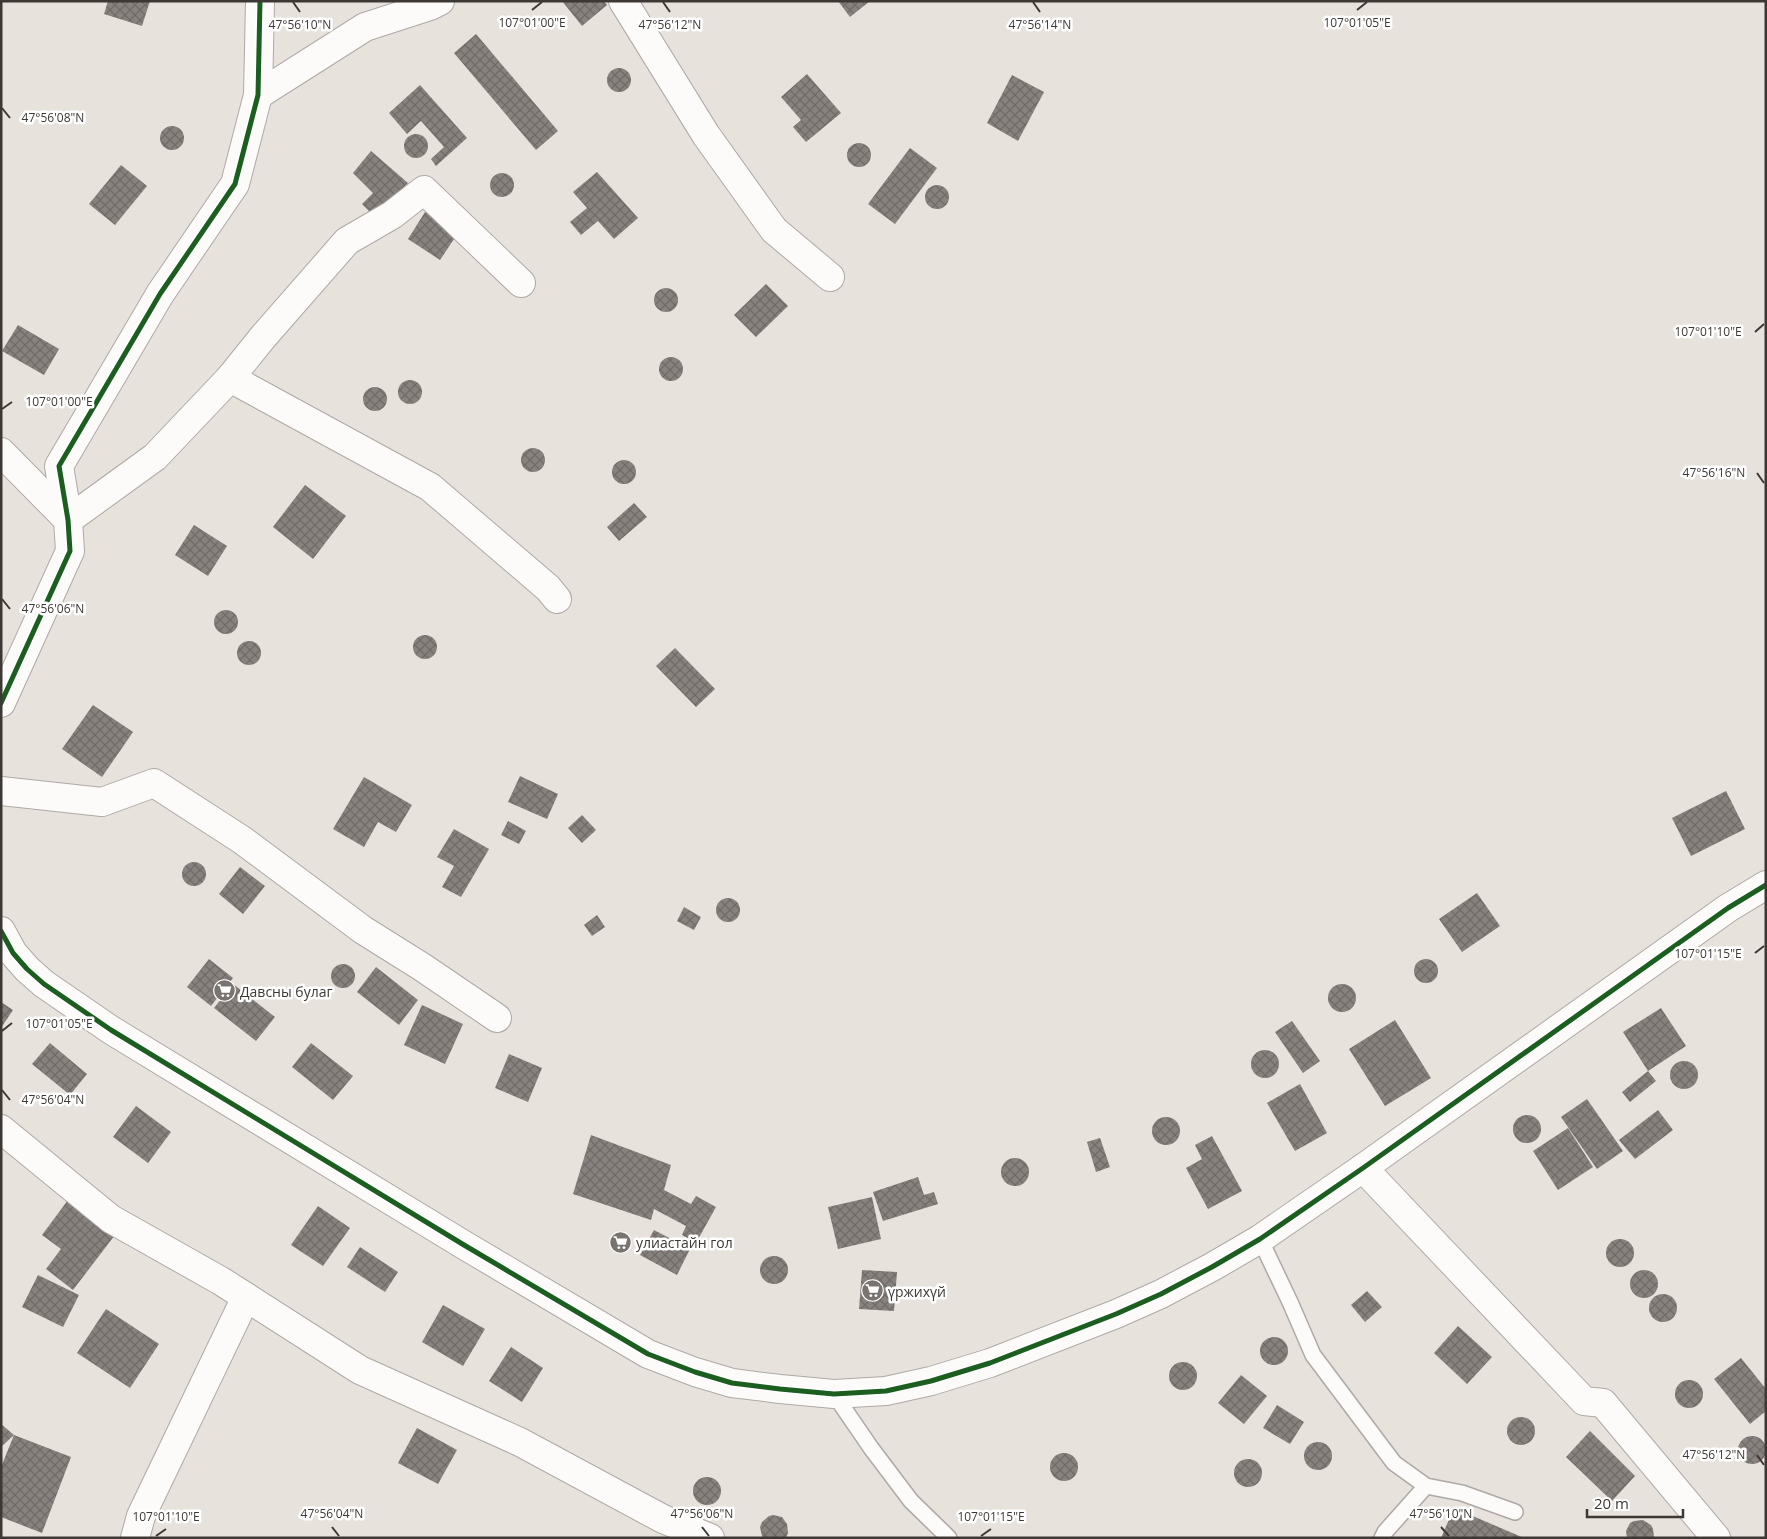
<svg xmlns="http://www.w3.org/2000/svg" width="1767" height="1539" font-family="'Open Sans',sans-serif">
<defs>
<pattern id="building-cross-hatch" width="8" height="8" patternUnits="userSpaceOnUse" patternTransform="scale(1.25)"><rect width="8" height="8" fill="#87827e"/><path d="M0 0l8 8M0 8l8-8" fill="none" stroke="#706b68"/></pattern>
</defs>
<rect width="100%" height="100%" fill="#e8e2dc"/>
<g fill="url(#building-cross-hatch)">
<path d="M108,1H150L142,26L104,14Z"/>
<path d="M562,1H604L607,5L582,26Z"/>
<path d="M838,1H870L850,17Z"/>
<path d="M476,34L558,131L536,150L454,53Z"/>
<circle cx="619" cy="80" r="12"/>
<path d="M807,74L841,113L806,142L793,127L801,120L781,97Z"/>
<path d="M1012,75L1044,92L1018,141L987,123Z"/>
<path d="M420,85L467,138L436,166L431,159L444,147L421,121L407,134L389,113Z"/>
<circle cx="172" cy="138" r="12"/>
<circle cx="416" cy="146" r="12"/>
<circle cx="859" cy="155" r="12"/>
<path d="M910,148L937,168L895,224L868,204Z"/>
<path d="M371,151L408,183L374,216L362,204L373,193L353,173Z"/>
<path d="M121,165L147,186L115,225L89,204Z"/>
<path d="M597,172L638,218L614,239L598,221L581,235L570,222L587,208L573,192Z"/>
<circle cx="502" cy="185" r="12"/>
<circle cx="937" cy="197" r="12"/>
<path d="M425,212L458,233L440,260L408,239Z"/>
<path d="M766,284L788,306L756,337L734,315Z"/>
<circle cx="666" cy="300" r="12"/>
<path d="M18,325L59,349L44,375L2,351Z"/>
<circle cx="671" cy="369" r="12"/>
<circle cx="410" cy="392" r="12"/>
<circle cx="375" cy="399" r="12"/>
<circle cx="533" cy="460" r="12"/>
<circle cx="624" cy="472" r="12"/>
<path d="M305,485L346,516L313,559L273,527Z"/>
<path d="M634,503L647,517L619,541L607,527Z"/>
<path d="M194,525L227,546L208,576L175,555Z"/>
<circle cx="226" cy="622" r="12"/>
<circle cx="425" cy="647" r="12"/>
<circle cx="249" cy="653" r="12"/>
<path d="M675,648L715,689L696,707L656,666Z"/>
<path d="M93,705L133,732L102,777L62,749Z"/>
<path d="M520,776L558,794L547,819L508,802Z"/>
<path d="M364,777L412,805L396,832L378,822L364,847L333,829Z"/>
<path d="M1726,791L1745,829L1691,856L1672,818Z"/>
<path d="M582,815L596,830L582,843L568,828Z"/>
<path d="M508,821L526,831L519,844L501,835Z"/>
<path d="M454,829L489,849L461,897L442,887L454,866L437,857Z"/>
<circle cx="194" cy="874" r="12"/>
<path d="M240,867L265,886L243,914L219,894Z"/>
<path d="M1477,893L1500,926L1462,952L1439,919Z"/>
<circle cx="728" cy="910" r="12"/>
<path d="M684,907L701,917L694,930L677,921Z"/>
<path d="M597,915L605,927L592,936L584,925Z"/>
<circle cx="1426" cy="971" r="12"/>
<path d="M209,959L233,978L211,1006L187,987Z"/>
<circle cx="343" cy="976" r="12"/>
<path d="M376,967L418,1000L399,1025L357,992Z"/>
<circle cx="1342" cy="998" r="14"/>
<path d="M233,984L275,1017L256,1041L214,1008Z"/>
<path d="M1,1002L13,1010L1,1028Z"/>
<path d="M422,1005L463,1024L445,1064L404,1045Z"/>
<path d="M1661,1008L1686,1046L1648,1071L1656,1081L1630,1102L1622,1092L1648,1071L1623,1032Z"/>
<path d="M1395,1020L1431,1078L1385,1106L1349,1049Z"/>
<path d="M1292,1021L1320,1061L1303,1073L1275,1032Z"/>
<path d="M50,1043L87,1074L70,1095L32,1064Z"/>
<path d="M311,1043L353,1076L333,1100L292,1067Z"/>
<circle cx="1265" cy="1064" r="14"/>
<path d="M509,1054L542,1068L528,1102L495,1088Z"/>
<circle cx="1684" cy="1075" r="14"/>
<path d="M1300,1084L1327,1133L1295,1151L1267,1103Z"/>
<path d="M1587,1099L1623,1151L1597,1169L1561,1117Z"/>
<path d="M136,1106L171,1132L148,1163L113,1137Z"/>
<path d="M1658,1110L1673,1130L1635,1159L1619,1140Z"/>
<circle cx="1527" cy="1129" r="14"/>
<circle cx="1166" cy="1131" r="14"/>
<path d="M1568,1128L1593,1167L1558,1190L1533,1151Z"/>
<path d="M591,1135L671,1165L664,1190L691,1204L696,1196L716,1207L696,1243L682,1235L686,1226L654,1209L651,1220L573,1194Z"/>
<path d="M1212,1136L1242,1191L1208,1209L1186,1168L1202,1159L1195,1145Z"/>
<path d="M1100,1138L1110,1167L1096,1172L1087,1142Z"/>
<circle cx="1015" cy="1172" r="14"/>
<path d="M918,1177L924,1195L934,1192L938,1204L883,1221L873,1192Z"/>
<path d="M872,1197L881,1239L838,1249L828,1207Z"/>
<path d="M68,1200L115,1235L73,1290L46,1269L61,1249L42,1235Z"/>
<path d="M318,1206L350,1228L323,1266L291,1245Z"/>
<path d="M654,1230L690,1249L677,1275L640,1255Z"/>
<circle cx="1620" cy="1253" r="14"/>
<path d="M360,1247L398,1272L385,1292L347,1267Z"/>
<circle cx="774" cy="1270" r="14"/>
<circle cx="1644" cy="1284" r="14"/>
<path d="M862,1270L897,1272L894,1311L859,1309Z"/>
<path d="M38,1275L79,1295L63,1327L22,1307Z"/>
<path d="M1367,1291L1382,1307L1365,1322L1351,1305Z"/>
<circle cx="1663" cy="1308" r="14"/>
<path d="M443,1305L485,1329L463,1366L422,1342Z"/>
<path d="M106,1309L159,1344L130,1388L77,1353Z"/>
<path d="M1458,1326L1492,1357L1467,1384L1434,1353Z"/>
<circle cx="1274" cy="1351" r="14"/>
<path d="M511,1347L543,1368L522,1402L489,1381Z"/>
<path d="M1741,1358L1766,1389V1411L1750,1424L1714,1379Z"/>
<circle cx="1183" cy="1376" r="14"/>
<path d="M1241,1375L1267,1396L1244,1424L1218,1403Z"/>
<circle cx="1689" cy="1394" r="14"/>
<path d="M1277,1405L1304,1422L1290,1444L1263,1428Z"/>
<circle cx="1521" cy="1431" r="14"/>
<path d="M1,1424L14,1435L1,1447Z"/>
<path d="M417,1428L457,1450L438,1484L398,1463Z"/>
<path d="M1590,1431L1635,1476L1612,1501L1566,1457Z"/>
<path d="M14,1435L71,1457L42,1533L1,1517V1467Z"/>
<circle cx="1752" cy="1450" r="14"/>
<circle cx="1318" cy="1456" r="14"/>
<circle cx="1064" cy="1467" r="14"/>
<circle cx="1248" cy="1473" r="14"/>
<circle cx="707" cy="1491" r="14"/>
<path d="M1454,1508L1524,1538H1441Z"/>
<path d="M773,1515L782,1517L787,1524L788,1533L786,1538H763L762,1536L760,1527L762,1522L769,1516Z"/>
<path d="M1643,1520L1651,1525L1653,1529L1654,1538H1627L1626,1531L1630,1523L1634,1521Z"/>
</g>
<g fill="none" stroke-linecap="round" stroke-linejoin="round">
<defs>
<g id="service">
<path d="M1260,1239L1290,1302L1313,1355L1394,1463L1426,1486L1462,1493L1515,1512"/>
<path d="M834,1394L871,1448L911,1501L949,1538"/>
<path d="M1382,1538L1385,1532L1426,1486"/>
</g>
<g id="minor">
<path d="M623,1L706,135L774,230L830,277"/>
<path d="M258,95L365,27L430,6L440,1"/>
<path d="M230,378L430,487L548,588L557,599"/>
<path d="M1,452L68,520L155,457L230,378L263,337L347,241L392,215L424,190L521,283"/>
<path d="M1,703L70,551L68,520L59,466L160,294L235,184L258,95L260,1"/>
<path d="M1,791L102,802L154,783L242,840L363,930L422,967L497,1018"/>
<path d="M1,1129L111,1219L221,1281L360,1370L520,1442L663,1519L710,1538"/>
<path d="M1363,1168L1584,1401L1603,1403L1716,1538"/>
<path d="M135,1538L141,1516L246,1297"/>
</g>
<path id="tertiary" d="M1,931L13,953L27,969L44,984L111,1030L464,1245L648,1354L695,1372L732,1383L780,1389L834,1394L886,1391L931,1381L990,1363L1116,1314L1161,1294L1212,1267L1260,1239L1363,1168L1728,908L1766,885"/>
</defs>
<use href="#service" stroke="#aea9a4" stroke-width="18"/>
<use href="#minor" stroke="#aea9a4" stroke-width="30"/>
<use href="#tertiary" stroke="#aea9a4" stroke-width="30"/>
<use href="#service" stroke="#fcfbfa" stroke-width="15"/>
<use href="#minor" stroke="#fcfbfa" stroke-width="28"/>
<use href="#tertiary" stroke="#fcfbfa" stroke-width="28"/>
<defs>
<g id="cycleway">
<path d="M1,703L70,551L68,520L59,466L160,294L235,184L258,95L260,1"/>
<path d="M1,931L13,953L27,969L44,984L111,1030L464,1245L648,1354L695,1372L732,1383L780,1389L834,1394L886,1391L931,1381L990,1363L1116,1314L1161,1294L1212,1267L1260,1239L1363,1168L1728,908L1766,885"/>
</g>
</defs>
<use href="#cycleway" stroke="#fff" stroke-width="8"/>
<use href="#cycleway" stroke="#1b5e20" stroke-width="5"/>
</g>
<path fill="none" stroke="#3d3834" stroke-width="2" d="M293,2L300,12M663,2L670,12M1033,2L1040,12M532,10L542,2M1357,10L1367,2M2,108L10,118M1755,332L1764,324M2,409L12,402M1757,473L1764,483M2,599L10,609M1755,953L1764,946M2,1031L12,1023M2,1090L10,1100M1757,1455L1764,1465M332,1527L339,1536M702,1527L709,1536M1441,1527L1449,1536M156,1536L166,1529M981,1536L991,1529"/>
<defs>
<symbol id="supermarket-disc" viewBox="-11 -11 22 22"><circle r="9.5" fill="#79746f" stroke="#fff"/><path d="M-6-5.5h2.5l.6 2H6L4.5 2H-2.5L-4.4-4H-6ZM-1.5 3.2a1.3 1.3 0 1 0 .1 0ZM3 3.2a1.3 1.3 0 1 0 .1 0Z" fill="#fff"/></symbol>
</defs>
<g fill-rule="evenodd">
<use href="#supermarket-disc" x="212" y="978" width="25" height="25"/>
<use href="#supermarket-disc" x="608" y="1230" width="25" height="25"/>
<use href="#supermarket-disc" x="860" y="1278" width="25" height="25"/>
</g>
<g text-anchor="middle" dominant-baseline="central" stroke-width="5" stroke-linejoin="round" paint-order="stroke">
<g font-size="14" fill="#3d3834" stroke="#fff" text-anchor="start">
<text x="240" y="991">Давсны булаг</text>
<text x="636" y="1242">улиастайн гол</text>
<text x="888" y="1291">үржихүй</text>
</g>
</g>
<g font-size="12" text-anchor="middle" fill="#3d3834" stroke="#fff" stroke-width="5" stroke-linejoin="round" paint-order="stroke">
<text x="532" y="27">107°01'00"E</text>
<text x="1357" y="27">107°01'05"E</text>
<text x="300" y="29">47°56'10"N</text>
<text x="670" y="29">47°56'12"N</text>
<text x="1040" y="29">47°56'14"N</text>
<text x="53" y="122">47°56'08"N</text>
<text x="1708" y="336">107°01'10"E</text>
<text x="59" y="406">107°01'00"E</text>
<text x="1714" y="477">47°56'16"N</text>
<text x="53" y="613">47°56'06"N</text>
<text x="1708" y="958">107°01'15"E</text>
<text x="59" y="1028">107°01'05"E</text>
<text x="53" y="1104">47°56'04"N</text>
<text x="1714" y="1459">47°56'12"N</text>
<text x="332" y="1518">47°56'04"N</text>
<text x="702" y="1518">47°56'06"N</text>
<text x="1441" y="1518">47°56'10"N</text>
<text x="166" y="1521">107°01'10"E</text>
<text x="991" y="1521">107°01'15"E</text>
</g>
<rect width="1767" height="1539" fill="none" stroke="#3d3834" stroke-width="5"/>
<path d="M1587 1509v8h96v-8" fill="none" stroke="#3d3834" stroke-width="2.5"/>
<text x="1594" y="1509" font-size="15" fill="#3d3834" stroke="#ffffff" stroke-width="4" paint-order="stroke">20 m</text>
</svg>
